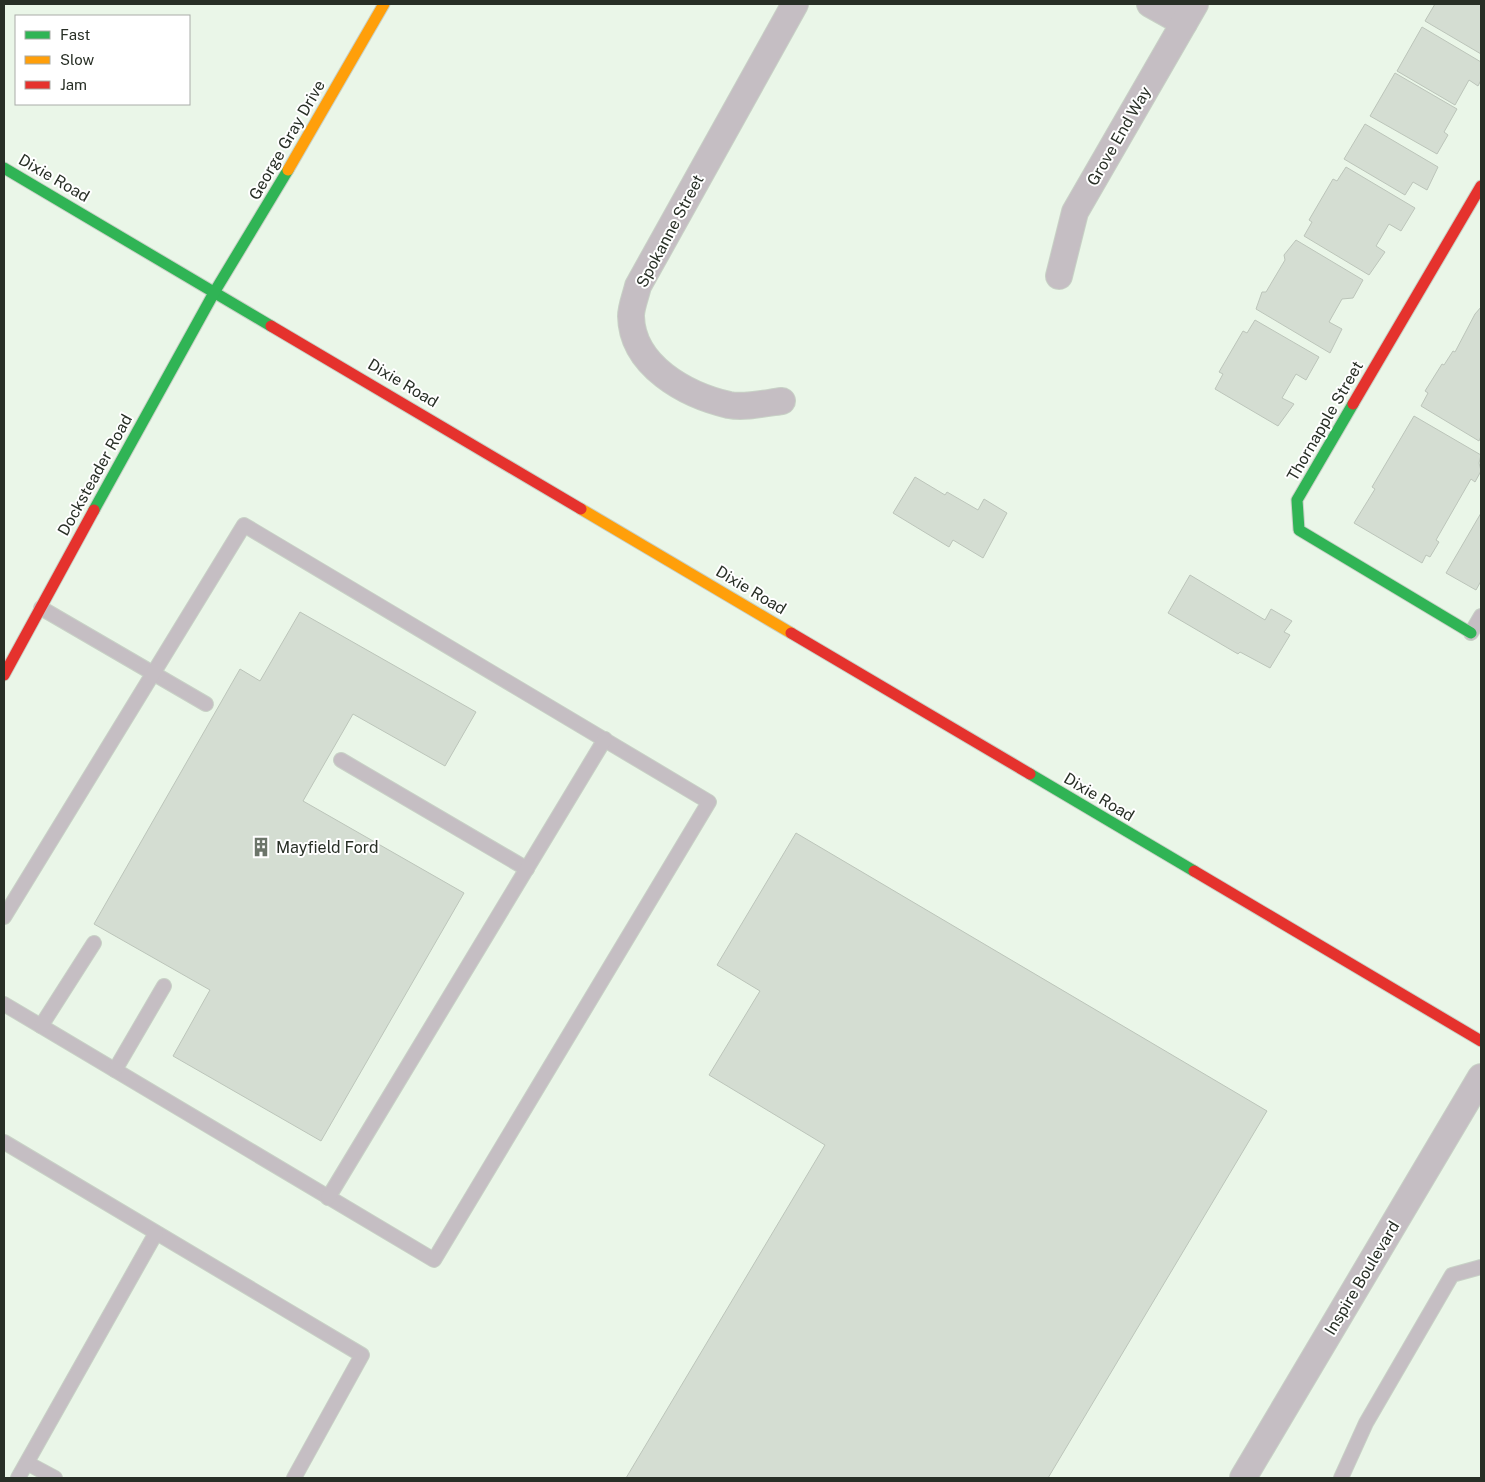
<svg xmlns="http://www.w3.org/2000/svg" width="1485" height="1482" font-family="'Public Sans',sans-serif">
<rect width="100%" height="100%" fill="#eaf6e8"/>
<g fill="#d4ddd2" stroke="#bcc5ba">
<path d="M1435,4H1481V54L1425,21Z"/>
<path d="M1422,27L1481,62V80L1478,86L1469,80L1455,105L1397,71Z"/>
<path d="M1395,73L1457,109L1444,132L1448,135L1437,154L1370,116Z"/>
<path d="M1365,124L1438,167L1427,190L1413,182L1405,195L1344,159Z"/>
<path d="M1346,167L1415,208L1401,231L1389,224L1376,246L1385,252L1369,275L1304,236L1312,222L1309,220L1333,179L1337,181Z"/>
<path d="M1296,240L1363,280L1353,298L1342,299L1329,322L1342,329L1330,353L1256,309L1262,292H1266L1285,260L1284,255Z"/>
<path d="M1481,307V436L1479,441L1421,406L1428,393L1425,391L1442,364L1444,365L1453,351L1455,352L1475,314Z"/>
<path d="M1255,320L1319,357L1306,380L1296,374L1282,398L1294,404L1278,426L1215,389L1223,374L1219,372L1243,331L1247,333Z"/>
<path d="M1414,416L1481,455L1479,463L1481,471L1475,482L1471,479L1436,540L1439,542L1430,557L1426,555L1422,563L1354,523L1375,489L1372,487Z"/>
<path d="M915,477L945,495L947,492L978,510L984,499L1007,513L983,558L953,540L949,547L893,513Z"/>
<path d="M1481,513V581L1476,590L1446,573Z"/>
<path d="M1190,575L1265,620L1271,609L1292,621L1284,632L1290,635L1270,668L1240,652L1238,654L1168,613Z"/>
<path d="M300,612L476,712L445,766L353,714L303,801L464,893L321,1141L173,1056L210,990L94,924L240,669L260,681Z"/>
<path d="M796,833L1267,1111L1048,1478H626L825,1145L709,1075L760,991L717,965Z"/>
</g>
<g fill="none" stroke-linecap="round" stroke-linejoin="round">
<defs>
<g id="lane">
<path d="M41,608L206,704"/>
<path d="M1471,633L1481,616"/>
<path d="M341,760L527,869"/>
<path d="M4,917L244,525L709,802L434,1260L4,1004"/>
<path d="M41,1026L94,943"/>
<path d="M115,1070L164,986"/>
<path d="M4,1142L362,1355L294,1478"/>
<path d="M328,1198L605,739"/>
<path d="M27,1463L55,1478"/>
<path d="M18,1478L156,1233"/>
<path d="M1341,1478L1366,1423L1452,1275L1481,1267"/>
</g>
<g id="street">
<path d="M1150,4L1184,23"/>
<path d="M1059,276L1075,212L1195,4"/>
<path d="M782,401C766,403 745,408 729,405C686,395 632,366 631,316C631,307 636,295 638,286L795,4"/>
<path d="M1243,1478L1481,1077"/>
</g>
<g id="fast">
<path d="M4,168L271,326"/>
<path d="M1353,404L1297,500L1299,530L1471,633"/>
<path d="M94,510L215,291L288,170"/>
<path d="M1030,774L1194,871"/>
</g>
<g id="slow">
<path d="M288,170L384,4"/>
<path d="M581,509L791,633"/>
</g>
<g id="jam">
<path d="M271,326L581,509"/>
<path d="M1353,404L1481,186"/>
<path d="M791,633L1030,774"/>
<path d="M4,675L94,510"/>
<path d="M1194,871L1481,1041"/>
</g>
</defs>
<use href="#lane" stroke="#c8d1c6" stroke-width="16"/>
<use href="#street" stroke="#c8d1c6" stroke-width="28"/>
<use href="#fast" stroke="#c8d1c6" stroke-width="13"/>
<use href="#slow" stroke="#c8d1c6" stroke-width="13"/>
<use href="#jam" stroke="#c8d1c6" stroke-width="13"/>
<use href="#lane" stroke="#c5bec3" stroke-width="14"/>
<use href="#street" stroke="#c5bec3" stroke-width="26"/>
<use href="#fast" stroke="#30b455" stroke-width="11"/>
<use href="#slow" stroke="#ff9f0a" stroke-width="11"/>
<use href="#jam" stroke="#e5322d" stroke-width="11"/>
</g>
<defs>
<symbol id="building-bare" viewBox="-9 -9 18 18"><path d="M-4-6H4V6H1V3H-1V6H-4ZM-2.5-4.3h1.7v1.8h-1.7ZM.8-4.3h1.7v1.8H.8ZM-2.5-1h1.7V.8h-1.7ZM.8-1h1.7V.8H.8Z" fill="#6c756a" stroke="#fff" stroke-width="2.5" paint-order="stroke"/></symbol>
</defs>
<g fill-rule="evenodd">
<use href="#building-bare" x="247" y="833" width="28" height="28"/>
</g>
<g text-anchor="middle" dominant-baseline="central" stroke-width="4" stroke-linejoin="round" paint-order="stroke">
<g font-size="16" fill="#282f26" stroke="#fff">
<text transform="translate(1119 136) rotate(-60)">Grove End Way</text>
<text transform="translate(287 140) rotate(-60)">George Gray Drive</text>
<text transform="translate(54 178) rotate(30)">Dixie Road</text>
<text transform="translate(670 231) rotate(-62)">Spokanne Street</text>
<text transform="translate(403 383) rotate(31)">Dixie Road</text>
<text transform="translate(1325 421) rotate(-60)">Thornapple Street</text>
<text transform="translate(95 475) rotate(-61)">Docksteader Road</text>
<text transform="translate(751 590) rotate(31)">Dixie Road</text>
<text transform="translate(1099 797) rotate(31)">Dixie Road</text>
<text transform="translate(1362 1278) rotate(-59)">Inspire Boulevard</text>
</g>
<g font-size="16" fill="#282f26" stroke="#fff" text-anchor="start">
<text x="276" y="847">Mayfield Ford</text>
</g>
</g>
<rect width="1485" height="1482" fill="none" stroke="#282f26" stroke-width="10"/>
<rect x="15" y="15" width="175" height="90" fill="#ffffff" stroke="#a9aca8"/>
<rect x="25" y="31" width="25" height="8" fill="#30b455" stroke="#a9aca8"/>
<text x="60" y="40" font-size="15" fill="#282f26">Fast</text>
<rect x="25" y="56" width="25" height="8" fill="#ff9f0a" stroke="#a9aca8"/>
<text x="60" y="65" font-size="15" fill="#282f26">Slow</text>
<rect x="25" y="81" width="25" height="8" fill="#e5322d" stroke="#a9aca8"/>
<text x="60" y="90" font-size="15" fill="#282f26">Jam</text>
</svg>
